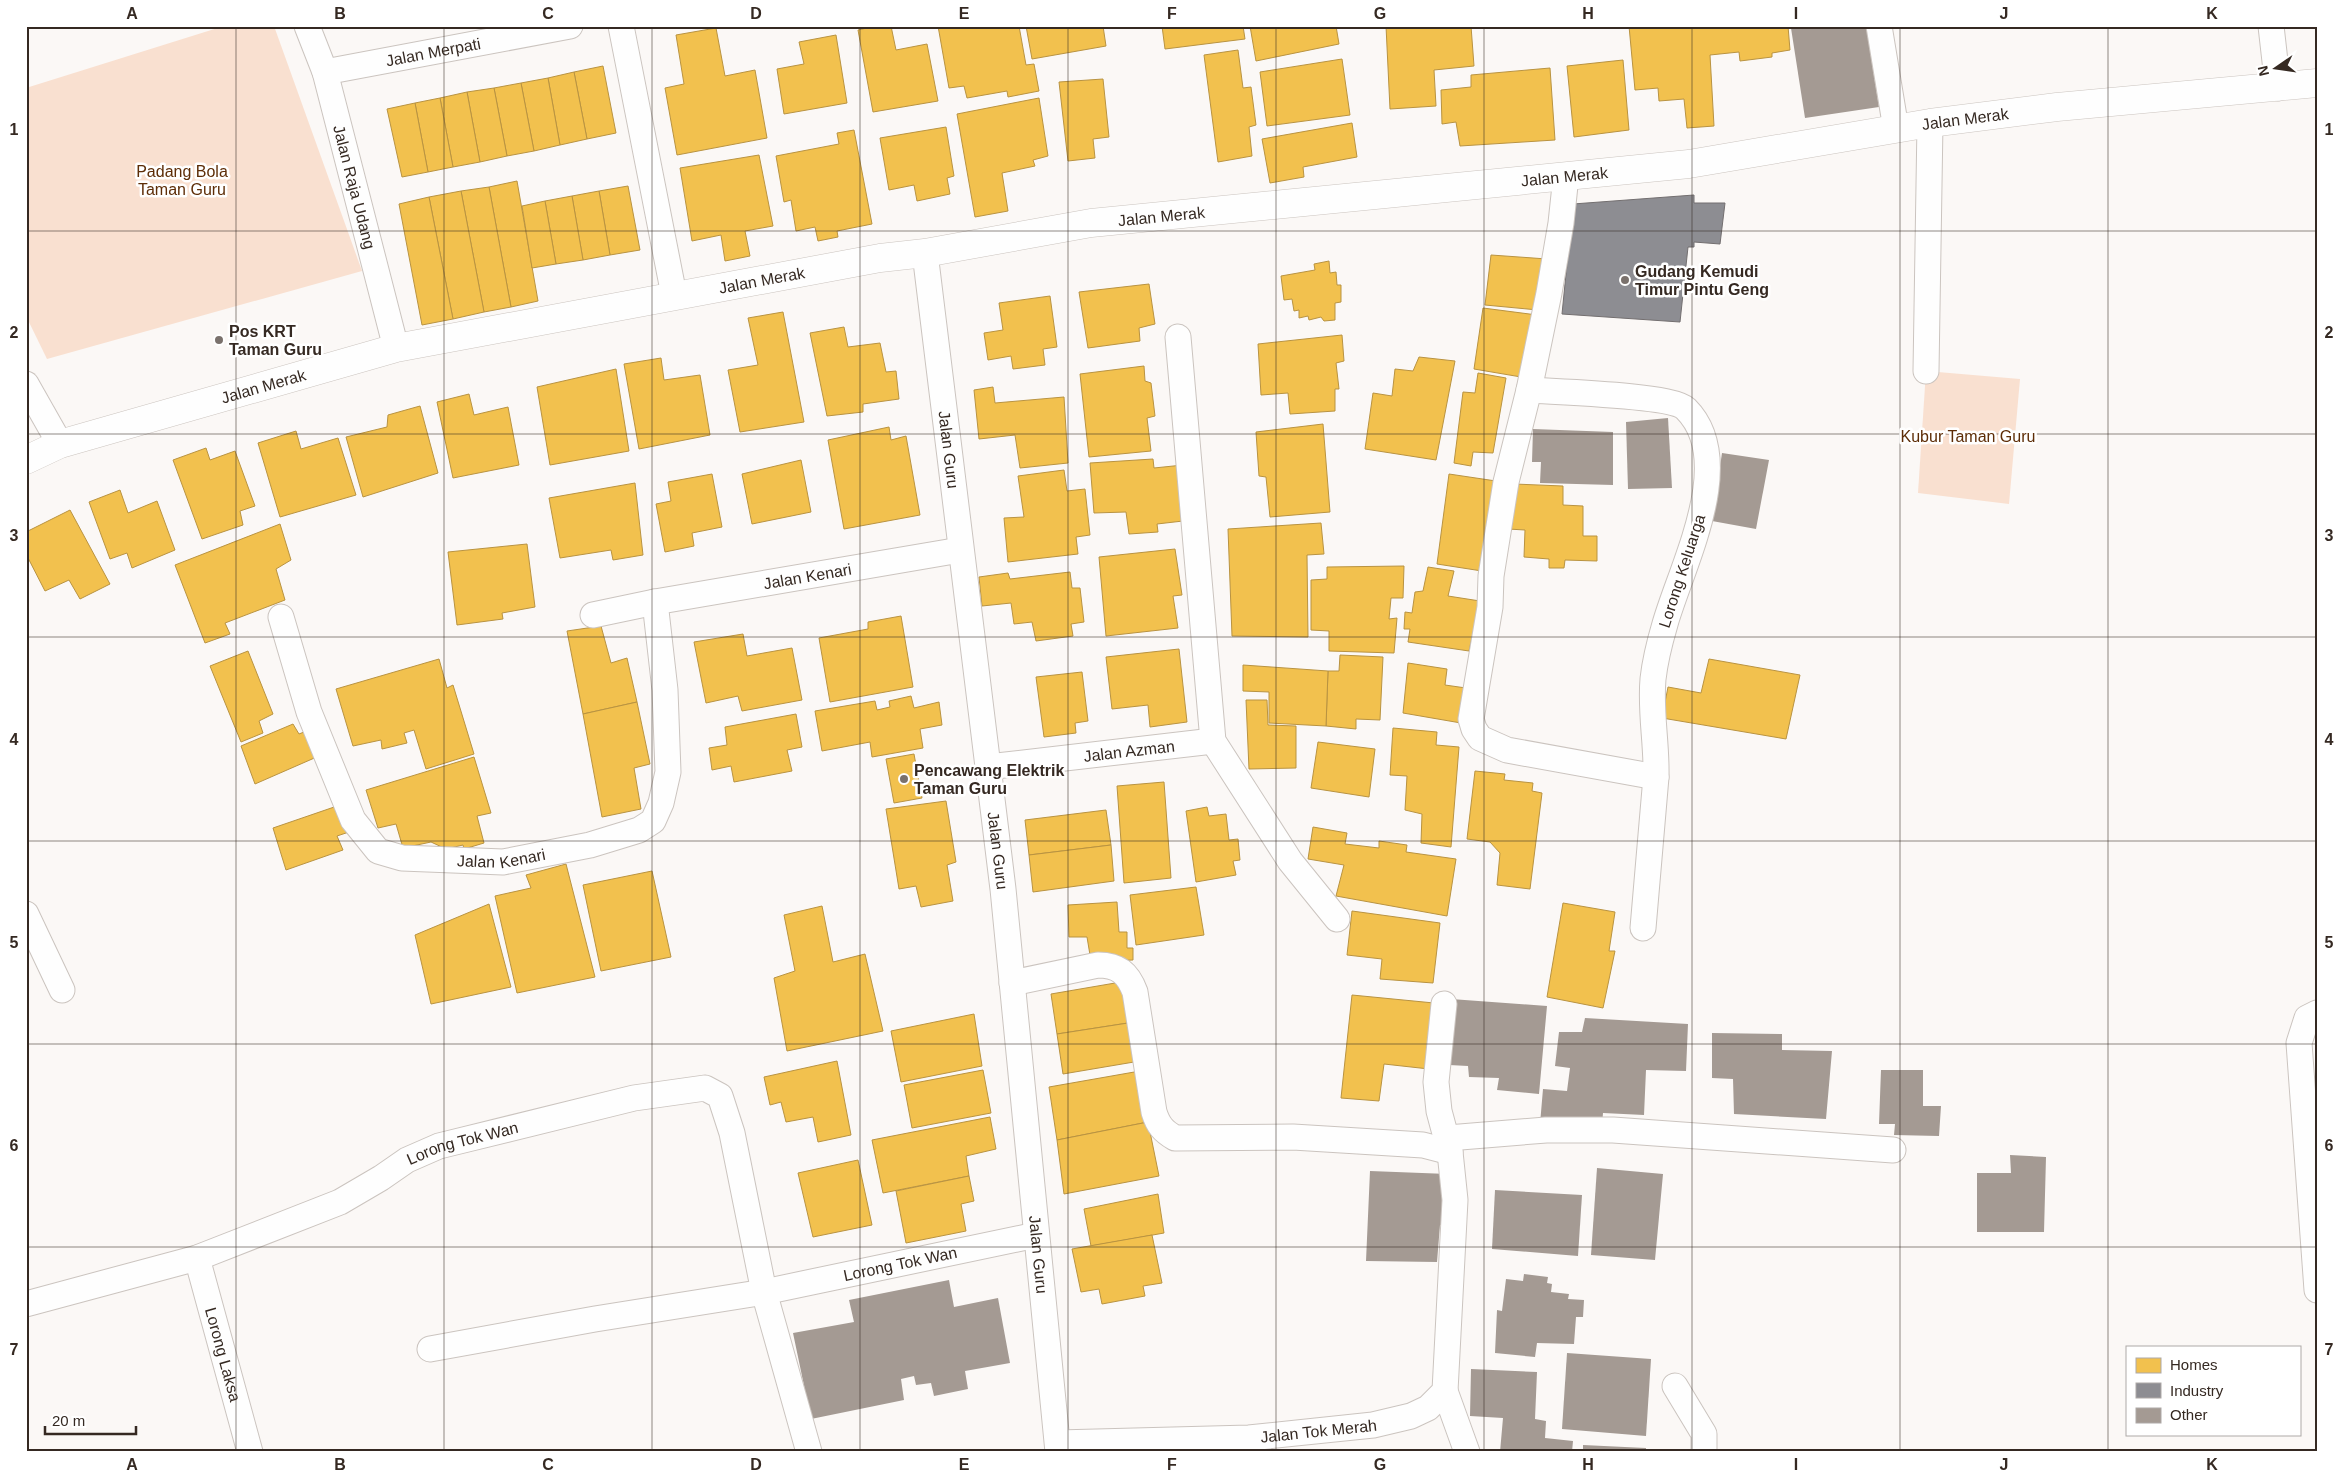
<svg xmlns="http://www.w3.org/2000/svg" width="2343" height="1478" font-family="Helvetica,sans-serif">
<rect width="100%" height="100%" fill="#fbf8f6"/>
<g fill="#f9e0d0">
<path d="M224,26H274L362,271L47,359L26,316V88Z"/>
<path d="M1926,371L2020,379L2009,504L1918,493Z"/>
</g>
<g fill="#f2c14e" stroke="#b99341">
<path d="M876,26H891L896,50L927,44L938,101L873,112L858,30Z"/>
<path d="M938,26H1019L1026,65L1034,64L1039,91L1008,97L1007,91L967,98L964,86L949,88Z"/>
<path d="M1026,26H1103L1106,46L1032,59Z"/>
<path d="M1162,26H1243L1245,39L1165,49Z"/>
<path d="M1250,26H1336L1339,44L1256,61Z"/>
<path d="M1386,26H1471L1474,66L1434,70L1436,106L1390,109Z"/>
<path d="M1629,26H1788L1790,50L1772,53V57L1740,61L1739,52L1710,55L1714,126L1687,128L1684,99L1659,101L1658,88L1635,90Z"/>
<path d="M716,28L725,76L755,70L767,138L677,155L665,88L684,84L676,35Z"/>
<path d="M836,35L847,103L784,114L777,69L804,64L799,42Z"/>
<path d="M1238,50L1243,88L1251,87L1256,125L1249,127L1252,156L1218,162L1204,55Z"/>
<path d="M1342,59L1350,115L1267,126L1260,72Z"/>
<path d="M1623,60L1629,130L1574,137L1567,66Z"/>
<path d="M603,66L616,133L587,139L574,72Z"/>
<path d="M1550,68L1555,140L1460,146L1456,122L1442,124L1441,90L1471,87V75Z"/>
<path d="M574,72L587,139L560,145L548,78Z"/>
<path d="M548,78L560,145L534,151L521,83Z"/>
<path d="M1103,79L1109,137L1093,139L1095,158L1068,161L1059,82Z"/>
<path d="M521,83L534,151L507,156L494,88Z"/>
<path d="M494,88L507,156L480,162L467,92Z"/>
<path d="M467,92L480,162L453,167L440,98Z"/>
<path d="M440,98L453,167L428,172L415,103Z"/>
<path d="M1039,98L1048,156L1033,160L1035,166L1002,173L1008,211L975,217L957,114Z"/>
<path d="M415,103L428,172L402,177L387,109Z"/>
<path d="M1352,123L1357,157L1303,167L1304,177L1270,183L1262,139Z"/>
<path d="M946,127L954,176L947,178L950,194L917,201L914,185L889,190L880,138Z"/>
<path d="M854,130L872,224L837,231L838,237L818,241L815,227L796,231L791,200L784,202L776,156L839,144L837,133Z"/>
<path d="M759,155L773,226L745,231L750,256L725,261L721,235L692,241L680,168Z"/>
<path d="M517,181L538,301L511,307L489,187Z"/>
<path d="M628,186L640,250L610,255L599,191Z"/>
<path d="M489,187L511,307L484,312L461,191Z"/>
<path d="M461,191L484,312L453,319L429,197Z"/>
<path d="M599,191L610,255L583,260L572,196Z"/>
<path d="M572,196L583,260L556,264L545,201Z"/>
<path d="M429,197L453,319L422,325L399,204Z"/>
<path d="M545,201L556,264L532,268L522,206Z"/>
<path d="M1491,255L1547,259L1538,310L1485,305Z"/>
<path d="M1329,261L1330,273L1336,272L1337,285H1341V302L1335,303V320L1324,321L1321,317L1309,320L1308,316L1299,318V310L1294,311L1292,299L1284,300L1281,276L1315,270L1314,264Z"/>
<path d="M1149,284L1155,324L1139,328L1140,341L1088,348L1079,292Z"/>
<path d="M1050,296L1057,347L1043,349L1045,365L1013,369L1011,356L988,360L984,333L1003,330L999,303Z"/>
<path d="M1483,308L1537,315L1527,378L1474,369Z"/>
<path d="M783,312L804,422L740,432L728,370L758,365L748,318Z"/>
<path d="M844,327L848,347L880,343L886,372L896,371L899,399L863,404V412L827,416L810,333Z"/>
<path d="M1342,335L1344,361L1336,363L1339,389H1335V411L1290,414L1288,393L1261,395L1258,344Z"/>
<path d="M1419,357L1455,361L1436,460L1365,449L1373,393L1392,396L1395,369L1413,371Z"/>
<path d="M661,358L664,380L700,375L710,435L639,449L624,364Z"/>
<path d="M1144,366L1145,381L1151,383L1155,416L1147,418L1151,451L1089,457L1080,374Z"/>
<path d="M616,369L629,451L550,465L537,387Z"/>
<path d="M1478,373L1506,378L1493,453L1473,452L1471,466L1454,463L1463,392L1475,393Z"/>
<path d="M993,387L995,403L1064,397L1068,463L1020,468L1015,435L979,439L974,390Z"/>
<path d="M469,394L474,415L508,407L519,465L453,478L437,402Z"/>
<path d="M420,406L438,473L363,497L346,437L387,427L388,415Z"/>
<path d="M1323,424L1330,512L1270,517L1266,477L1259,476L1256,432Z"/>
<path d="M889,427L891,440L906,436L920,515L844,529L828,440Z"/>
<path d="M296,431L301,449L338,438L356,495L280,517L258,443Z"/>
<path d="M206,448L210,460L235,451L255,506L240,511L243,525L202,539L173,460Z"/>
<path d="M1153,459L1154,468L1183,465V521L1157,524L1158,532L1129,534L1126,512L1094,513L1090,463Z"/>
<path d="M801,460L811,512L752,524L742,474Z"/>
<path d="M1064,470L1067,491L1085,489L1090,535L1076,537L1078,554L1008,562L1004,518L1024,517L1018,476Z"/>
<path d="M712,474L722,527L692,533L694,546L665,552L656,504L671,501L668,482Z"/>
<path d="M1449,474L1496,481L1482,571L1437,564Z"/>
<path d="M635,483L643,555L613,560L611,550L560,558L549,498Z"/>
<path d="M1514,484L1563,486V505L1583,506V536H1597V561L1565,560L1564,568H1549V559L1524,557L1525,530L1508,529Z"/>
<path d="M120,490L128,513L157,501L175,550L132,568L127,553L110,559L89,502Z"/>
<path d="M70,510L110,584L80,599L69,580L45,591L26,554V532Z"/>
<path d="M1321,523L1324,554L1307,555L1308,637L1232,636L1228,529Z"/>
<path d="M280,524L291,560L276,569L285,600L225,623L230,634L205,643L175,565Z"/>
<path d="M527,544L535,607L502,613L503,619L457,625L448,552Z"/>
<path d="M1175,549L1182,595L1173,596L1178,628L1106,636L1099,557Z"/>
<path d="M1404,566L1403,598H1391L1389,619L1397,618L1394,653L1329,651V631L1311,630V580L1327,579V567Z"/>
<path d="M1428,567L1454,571L1448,596L1480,601L1469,651L1408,642L1410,629H1404L1405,612L1412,613L1415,592L1423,591Z"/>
<path d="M1070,572L1072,588H1080L1084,622L1071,624L1073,636L1036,641L1032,622L1014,624L1011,603L982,606L979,577L1008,573L1010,579Z"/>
<path d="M901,616L913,687L830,702L819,638L868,629V622Z"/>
<path d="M601,626L611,663L627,658L637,702L583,714L567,631Z"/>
<path d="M743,634L747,656L792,648L802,700L742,711L738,696L706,703L694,642Z"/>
<path d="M1179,649L1187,722L1150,727L1148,705L1112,709L1106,657Z"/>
<path d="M248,651L273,714L259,721L263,733L241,742L210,666Z"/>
<path d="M1340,655L1383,657L1380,720L1356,719V729L1326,726L1328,671H1339Z"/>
<path d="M439,659L447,688L453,685L474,754L426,769L414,730L404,733L407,743L382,749L381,740L353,746L336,689Z"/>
<path d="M1709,659L1800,675L1786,739L1662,718L1668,687L1701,693Z"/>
<path d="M1408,663L1447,669L1445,685L1466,688L1461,723L1403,713Z"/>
<path d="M1243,665L1328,671L1326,726L1269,723V692L1243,691Z"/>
<path d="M1082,672L1088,721L1075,723L1076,733L1044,737L1036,677Z"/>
<path d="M911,696L914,708L939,702L942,725L920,729L923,748L872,757L870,742L822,751L815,711L875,701L877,710L890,707L889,701Z"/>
<path d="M1246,700H1267L1268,725L1296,726V768L1249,769Z"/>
<path d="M637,702L650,764L634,768L641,809L602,817L583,714Z"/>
<path d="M796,714L802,747L787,750L792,771L734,782L731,766L712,770L709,748L727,745L725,727Z"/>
<path d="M293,724L299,734L309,730L319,756L255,784L241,746Z"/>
<path d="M1393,728L1437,732L1436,745L1459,747L1451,847L1421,843L1422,814L1405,810L1407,776L1390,775Z"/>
<path d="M1318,742L1375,749L1369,797L1311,788Z"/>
<path d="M914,754L922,798L894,803L886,759Z"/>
<path d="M474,757L491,813L477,816L484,843L464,849L463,845L446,849L431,842L403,848L396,824L378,828L366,790Z"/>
<path d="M1475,771L1505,774L1504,780L1533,783L1532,791L1542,793L1530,889L1497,885L1500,853L1490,842L1467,839Z"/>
<path d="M1164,782L1171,878L1124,883L1117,786Z"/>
<path d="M946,801L956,862L947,865L953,901L921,907L916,886L899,889L886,809Z"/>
<path d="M340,805L349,832L337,836L343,850L286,870L273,828Z"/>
<path d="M1207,807L1209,816L1226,814L1229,840L1238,839L1240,860L1233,861L1236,875L1196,882L1186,811Z"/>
<path d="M1106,810L1111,845L1029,855L1025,820Z"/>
<path d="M1313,827L1347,833L1345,844L1379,848V841L1407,845L1406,852L1456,859L1447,916L1336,896L1344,865L1308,859Z"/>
<path d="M1111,845L1114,881L1033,892L1029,855Z"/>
<path d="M566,864L595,977L517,993L495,896L531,888L526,875Z"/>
<path d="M652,871L671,957L601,971L583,885Z"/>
<path d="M1196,887L1204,935L1136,945L1130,895Z"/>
<path d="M1117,902L1119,932H1127V948H1133V960L1106,961L1090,955L1087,937H1069L1068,905Z"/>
<path d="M1563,903L1615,912L1609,951H1615L1603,1008L1547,997Z"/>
<path d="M489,904L511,987L431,1004L415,935Z"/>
<path d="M822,906L833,962L865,954L883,1031L787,1051L774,978L795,971L784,915Z"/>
<path d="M1352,911L1440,923L1433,983L1380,979L1382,959L1347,955Z"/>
<path d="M1121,982L1128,1023L1057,1034L1051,994Z"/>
<path d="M1352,995L1434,1003L1429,1069L1384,1064L1379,1101L1341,1098Z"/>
<path d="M974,1014L982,1066L901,1082L891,1031Z"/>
<path d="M1128,1023L1134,1062L1063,1074L1057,1034Z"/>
<path d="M837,1061L851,1135L818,1142L813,1117L786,1122L781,1102L770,1105L764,1077Z"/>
<path d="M983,1070L991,1113L912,1128L904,1085Z"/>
<path d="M1140,1071L1148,1122L1057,1140L1049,1087Z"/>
<path d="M990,1117L996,1149L966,1156L969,1176L883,1193L872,1140Z"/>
<path d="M1148,1122L1159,1176L1064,1194L1057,1140Z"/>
<path d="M858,1160L872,1225L813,1237L798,1173Z"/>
<path d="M969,1176L974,1201L961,1204L966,1231L906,1243L896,1191Z"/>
<path d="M1158,1194L1164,1233L1091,1246L1084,1209Z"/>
<path d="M1152,1235L1162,1283L1143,1286L1145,1296L1102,1304L1099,1289L1081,1292L1072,1249Z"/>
</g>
<path fill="#8d8d92" stroke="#736f70" d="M1694,195V203H1725L1720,244L1694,242V247H1688L1680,322L1562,314L1573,204Z"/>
<g fill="#a49a93">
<path d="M1803,26H1866L1879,107L1805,118L1791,28Z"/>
<path d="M1668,418L1672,488L1628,489L1626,422Z"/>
<path d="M1533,429L1613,432V485L1540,483L1541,462H1532Z"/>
<path d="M1722,453L1769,460L1756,529L1712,521Z"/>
<path d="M1451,999L1547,1006L1539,1094L1497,1090L1499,1078L1469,1077L1468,1066L1449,1065Z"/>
<path d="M1585,1018L1688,1024L1686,1071L1646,1070L1644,1115L1603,1113L1602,1125L1540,1124L1543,1089L1567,1091L1570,1068L1555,1066L1559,1032H1582Z"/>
<path d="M1712,1033L1782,1034V1050L1832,1051L1826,1119L1734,1114L1733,1079L1712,1078Z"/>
<path d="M1881,1070H1923V1106H1941L1939,1136L1894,1135L1895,1124H1879Z"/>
<path d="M2010,1155L2046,1157L2044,1232H1977V1173H2011Z"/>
<path d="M1597,1168L1663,1174L1655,1260L1591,1255Z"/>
<path d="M1370,1171L1448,1174L1449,1226L1440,1225L1437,1262L1366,1261Z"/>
<path d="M1495,1190L1582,1195L1578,1256L1492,1249Z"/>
<path d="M1524,1274L1548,1277L1547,1283L1552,1284L1551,1292L1569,1294L1568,1299L1584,1300L1583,1317H1576L1574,1344L1537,1343L1535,1357L1495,1353L1497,1310L1502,1311L1506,1279L1523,1281Z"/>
<path d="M949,1280L954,1307L998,1298L1010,1363L965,1371L968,1389L934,1396L931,1383L916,1385L914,1376L901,1379L904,1400L811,1419L793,1333L854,1322L849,1300Z"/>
<path d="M1567,1353L1651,1359L1646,1436L1562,1429Z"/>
<path d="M1471,1369L1537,1372L1535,1419L1546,1421L1545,1438L1573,1441L1572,1452H1500L1503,1418L1470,1416Z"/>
<path d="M1583,1445L1646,1448V1452H1583Z"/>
</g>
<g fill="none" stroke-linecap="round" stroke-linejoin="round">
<defs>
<g id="street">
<path id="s1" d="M307,26L325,72L396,348"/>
<path d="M621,26L674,295"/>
<path d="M1879,26L1896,129"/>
<path d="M2271,26L2278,88"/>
<path id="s2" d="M325,72L570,26"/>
<path d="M1566,176L1561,223L1549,293L1529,390L1506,482L1491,576L1490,607L1471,719L1474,729L1480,738L1507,750L1656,777"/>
<path id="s3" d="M925,253L1003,889L1058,1452"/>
<path d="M1178,337L1213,741L1290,861L1337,919"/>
<path d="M1926,371L1930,123"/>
<path d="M26,384L60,444"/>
<path d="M1529,390C1555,392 1672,395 1686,409C1738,461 1681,567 1665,624C1660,641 1655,661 1653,679C1650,712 1657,744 1656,777L1643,928"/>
<path id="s4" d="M593,615L655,602L960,550"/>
<path id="s5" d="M281,617L309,712L353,820L378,851L402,858L503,862L590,845L639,830L653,821L661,803L668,772L665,690L655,602"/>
<path id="s6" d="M988,767L1213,741"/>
<path d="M26,914L62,990"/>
<path d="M1012,983L1098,965C1118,965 1128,973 1135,992L1154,1112C1158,1125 1163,1131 1175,1138L1293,1137L1423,1145L1450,1152"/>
<path d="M2317,1013L2307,1018L2299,1043L2317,1290"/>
<path d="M1448,1138L1546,1130H1613L1893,1150"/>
<path id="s7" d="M197,1258L250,1452"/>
<path id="s8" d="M26,1304L197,1258L340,1202L381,1178L407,1160L439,1146L634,1098L705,1088L720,1096L732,1133L764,1292L809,1452"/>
<path id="s9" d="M430,1349L595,1319L764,1292L1036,1235"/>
<path d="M1675,1386L1704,1434V1452"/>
<path d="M1445,1391L1467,1452"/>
<path id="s10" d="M1058,1443L1249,1438L1373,1425L1411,1416L1428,1408L1445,1391L1455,1200L1450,1152L1439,1111L1436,1082L1444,1004"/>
</g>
<g id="secondary">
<path id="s11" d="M26,460L60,444L396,348L880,258L925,253L1091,223L1689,164L1930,123L2057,107L2317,83"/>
</g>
</defs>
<use href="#street" stroke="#cbc4bf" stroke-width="27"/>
<use href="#secondary" stroke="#cbc4bf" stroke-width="29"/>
<use href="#street" stroke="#fefefe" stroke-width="25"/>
<use href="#secondary" stroke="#fefefe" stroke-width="28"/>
</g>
<path fill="none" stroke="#352922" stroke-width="1" stroke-opacity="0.55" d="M236,26V1452M444,26V1452M652,26V1452M860,26V1452M1068,26V1452M1276,26V1452M1484,26V1452M1692,26V1452M1900,26V1452M2108,26V1452M26,231H2317M26,434H2317M26,637H2317M26,841H2317M26,1044H2317M26,1247H2317"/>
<g fill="#7a716c" stroke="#fff" stroke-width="2">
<circle cx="1625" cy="280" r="5"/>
<circle cx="219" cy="340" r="5"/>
<circle cx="904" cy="779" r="5"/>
</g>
<g text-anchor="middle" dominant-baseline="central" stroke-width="5" stroke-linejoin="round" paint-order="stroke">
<g font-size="16" fill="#352922" stroke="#fff">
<text stroke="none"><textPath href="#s2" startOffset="110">Jalan Merpati</textPath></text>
<text stroke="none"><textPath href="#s11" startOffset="1974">Jalan Merak</textPath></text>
<text stroke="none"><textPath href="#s11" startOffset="1569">Jalan Merak</textPath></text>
<text stroke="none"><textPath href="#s1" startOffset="168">Jalan Raja Udang</textPath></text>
<text stroke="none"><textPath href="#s11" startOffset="1164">Jalan Merak</textPath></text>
<text stroke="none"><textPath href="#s11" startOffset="759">Jalan Merak</textPath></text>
<text stroke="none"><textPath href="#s11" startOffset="249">Jalan Merak</textPath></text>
<text stroke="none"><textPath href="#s3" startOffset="198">Jalan Guru</textPath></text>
<text transform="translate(1682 571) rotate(-72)">Lorong Keluarga</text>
<text stroke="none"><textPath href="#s4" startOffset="218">Jalan Kenari</textPath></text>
<text stroke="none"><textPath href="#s6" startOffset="142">Jalan Azman</textPath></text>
<text stroke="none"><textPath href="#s3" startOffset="602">Jalan Guru</textPath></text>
<text stroke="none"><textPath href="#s5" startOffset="380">Jalan Kenari</textPath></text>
<text stroke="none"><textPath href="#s8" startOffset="468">Lorong Tok Wan</textPath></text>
<text stroke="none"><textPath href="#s3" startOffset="1008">Jalan Guru</textPath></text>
<text stroke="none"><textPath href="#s9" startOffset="478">Lorong Tok Wan</textPath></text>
<text stroke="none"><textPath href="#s7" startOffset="100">Lorong Laksa</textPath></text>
<text stroke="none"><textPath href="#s10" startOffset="261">Jalan Tok Merah</textPath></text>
</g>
<g font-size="16" fill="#5d2d07" stroke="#fff">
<text x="182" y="171">Padang Bola<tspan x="182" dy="18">Taman Guru</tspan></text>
<text x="1968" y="436">Kubur Taman Guru</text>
</g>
<g font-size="16" font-weight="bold" fill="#352922" stroke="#fff" text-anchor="start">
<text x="1635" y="271">Gudang Kemudi<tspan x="1635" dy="18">Timur Pintu Geng</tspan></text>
<text x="229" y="331">Pos KRT<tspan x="229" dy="18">Taman Guru</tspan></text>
<text x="914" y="770">Pencawang Elektrik<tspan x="914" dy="18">Taman Guru</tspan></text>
</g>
</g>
<rect width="2343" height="1478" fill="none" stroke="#ffffff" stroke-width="55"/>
<rect x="2126" y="1346" width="175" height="90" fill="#ffffff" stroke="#aea9a7"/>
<rect x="2136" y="1358" width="25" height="15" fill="#f2c14e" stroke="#aea9a7"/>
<text x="2170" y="1370" font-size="15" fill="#352922">Homes</text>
<rect x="2136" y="1383" width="25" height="15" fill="#8d8d92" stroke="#aea9a7"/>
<text x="2170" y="1396" font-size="15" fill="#352922">Industry</text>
<rect x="2136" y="1408" width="25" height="15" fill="#a49a93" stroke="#aea9a7"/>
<text x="2170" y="1420" font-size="15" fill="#352922">Other</text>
<g transform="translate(2276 68) rotate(257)" stroke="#ffffff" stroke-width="4" paint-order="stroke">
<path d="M0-4L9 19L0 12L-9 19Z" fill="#352922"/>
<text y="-8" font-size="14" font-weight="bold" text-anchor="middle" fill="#352922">N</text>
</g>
<path d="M45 1426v8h91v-8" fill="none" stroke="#352922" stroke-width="2.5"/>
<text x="52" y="1426" font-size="15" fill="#352922" stroke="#ffffff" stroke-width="4" paint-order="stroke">20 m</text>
<rect x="28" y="28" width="2288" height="1422" fill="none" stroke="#352922" stroke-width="2"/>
<g font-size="16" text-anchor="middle" font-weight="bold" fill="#352922">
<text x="132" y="19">A</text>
<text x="340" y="19">B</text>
<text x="548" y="19">C</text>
<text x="756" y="19">D</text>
<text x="964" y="19">E</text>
<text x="1172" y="19">F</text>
<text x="1380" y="19">G</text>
<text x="1588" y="19">H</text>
<text x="1796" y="19">I</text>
<text x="2004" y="19">J</text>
<text x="2212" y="19">K</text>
<text x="14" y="135">1</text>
<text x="2329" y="135">1</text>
<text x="14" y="338">2</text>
<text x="2329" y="338">2</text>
<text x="14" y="541">3</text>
<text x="2329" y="541">3</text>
<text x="14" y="745">4</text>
<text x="2329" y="745">4</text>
<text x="14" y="948">5</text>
<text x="2329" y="948">5</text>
<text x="14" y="1151">6</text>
<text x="2329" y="1151">6</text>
<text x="14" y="1355">7</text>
<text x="2329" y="1355">7</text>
<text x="132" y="1470">A</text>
<text x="340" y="1470">B</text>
<text x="548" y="1470">C</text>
<text x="756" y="1470">D</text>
<text x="964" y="1470">E</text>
<text x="1172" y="1470">F</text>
<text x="1380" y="1470">G</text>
<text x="1588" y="1470">H</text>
<text x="1796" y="1470">I</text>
<text x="2004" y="1470">J</text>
<text x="2212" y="1470">K</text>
</g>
</svg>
